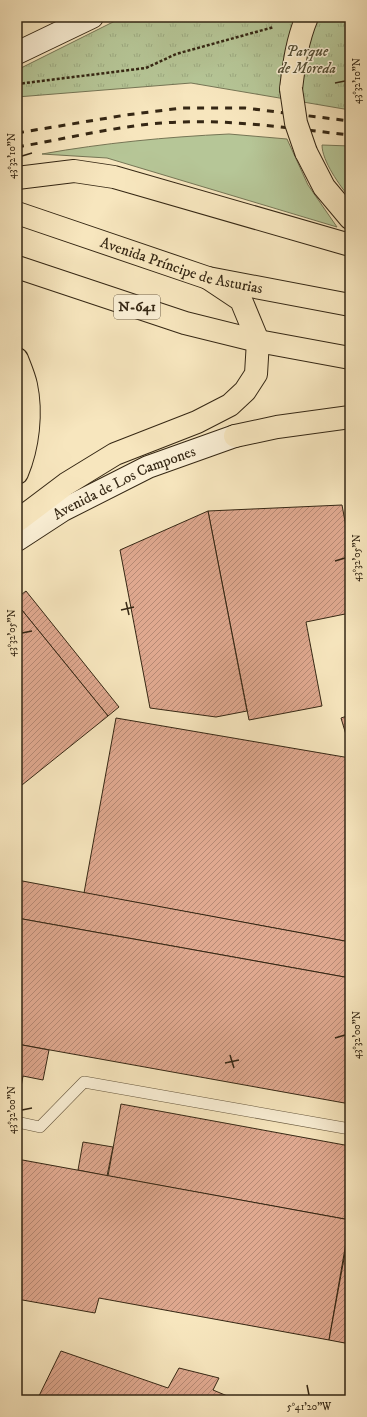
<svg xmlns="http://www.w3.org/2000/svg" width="367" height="1417" font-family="'IM FELL DW Pica',serif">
<defs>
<pattern id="park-tufts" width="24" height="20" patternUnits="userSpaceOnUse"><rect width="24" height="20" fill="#b6c697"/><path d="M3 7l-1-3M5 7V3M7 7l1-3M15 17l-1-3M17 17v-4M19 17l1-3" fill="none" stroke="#9daa81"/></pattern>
<pattern id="building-hatch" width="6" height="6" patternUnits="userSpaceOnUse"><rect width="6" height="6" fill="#dfa88f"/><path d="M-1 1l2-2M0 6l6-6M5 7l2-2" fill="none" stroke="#b68974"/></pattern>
</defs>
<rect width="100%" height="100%" fill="#f7e6be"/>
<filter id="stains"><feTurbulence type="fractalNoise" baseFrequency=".005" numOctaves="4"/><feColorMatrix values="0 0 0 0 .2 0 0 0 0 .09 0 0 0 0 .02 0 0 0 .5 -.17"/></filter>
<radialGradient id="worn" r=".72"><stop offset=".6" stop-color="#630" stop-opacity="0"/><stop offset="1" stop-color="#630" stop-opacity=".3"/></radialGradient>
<g fill="#b6c697" stroke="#767656">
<path d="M229,134L287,139L308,185L337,227L107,158L42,154C104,143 166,137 229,134Z"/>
<path d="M322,145L350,146V198C340,186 322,161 322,145Z"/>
</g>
<path fill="url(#park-tufts)" stroke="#767656" d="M123,17H350V110L191,83L17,97V70Z"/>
<g fill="url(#building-hatch)" stroke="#352714">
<path d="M342,505L350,548V613L306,622L322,706L249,720L208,511Z"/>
<path d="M208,511L247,711L216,717L150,708L120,550Z"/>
<path d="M26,591L119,707L108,716L17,604V598Z"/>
<path d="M17,604L108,716L17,789Z"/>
<path d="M350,715V737L347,738L341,718Z"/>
<path d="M116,718L350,758V942L84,893Z"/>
<path d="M17,880L350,942V978L17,918Z"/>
<path d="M17,918L350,978V1104L17,1044Z"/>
<path d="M17,1044L49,1050L43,1080L23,1076L18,1104Z"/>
<path d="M121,1104L350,1146V1220L108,1176Z"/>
<path d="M83,1142L113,1147L107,1176L78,1170Z"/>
<path d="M17,1159L350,1220L329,1340L99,1298L95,1313L17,1299Z"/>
<path d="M350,1226V1344L329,1340Z"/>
<path d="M61,1351L168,1388L179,1368L219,1378L213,1390L237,1400H37Z"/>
</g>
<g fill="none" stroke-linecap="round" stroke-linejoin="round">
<defs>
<path id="lane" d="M17,1122L40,1127L84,1082L350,1129"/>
<g id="secondary">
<path d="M17,53L92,17"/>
<path id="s1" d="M17,540L63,510L148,467L235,436"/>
</g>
<g id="highway">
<path d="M291,89C294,64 297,41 307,17"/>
<path d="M306,152L324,187L350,218"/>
<path d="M17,178L74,171L114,177L350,245"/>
<path id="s2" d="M17,213L208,278L350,305"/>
<path d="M17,267L185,323L258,341L350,358"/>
<path d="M17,359C20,367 24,376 26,385C32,413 28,447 17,473"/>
<path d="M235,436L277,427L350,417"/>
<path d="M17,521L66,484L115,454L197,422L230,405L245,391L256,374L258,341L241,300L208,278"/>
</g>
</defs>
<use href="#lane" stroke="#66573e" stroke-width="12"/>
<use href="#secondary" stroke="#352714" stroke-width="24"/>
<use href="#highway" stroke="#352714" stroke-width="24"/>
<path stroke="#352714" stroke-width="2.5" stroke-dasharray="3 2" stroke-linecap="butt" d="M17,84L146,68L176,54L274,27"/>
<use href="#lane" stroke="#faefd5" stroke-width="11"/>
<use href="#secondary" stroke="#faefd5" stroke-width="22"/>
<use href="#highway" stroke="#f7e6be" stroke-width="22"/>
<g stroke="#352714" stroke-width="3" stroke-dasharray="7 7" stroke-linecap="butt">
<path d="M17,133L126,115L182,108H245L350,121"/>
<path d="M17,147C71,138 128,123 183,122C239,120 295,129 350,135"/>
</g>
<defs>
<path id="highway-bridge" d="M291,89L296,123L306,152"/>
</defs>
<use href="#highway-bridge" stroke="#352714" stroke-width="24" stroke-linecap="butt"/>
<use href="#highway-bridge" stroke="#f7e6be" stroke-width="22"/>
</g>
<path fill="none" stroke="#352714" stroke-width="1.5" d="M335,83L345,81M22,156L32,153M335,561L345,558M126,602L129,615M121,610L134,607M22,633L32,631M335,1038L345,1035M230,1055L234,1068M225,1063L239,1060M22,1110L32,1108M307,1385L309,1395"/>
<g text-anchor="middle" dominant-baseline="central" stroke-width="3" stroke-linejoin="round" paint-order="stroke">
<rect fill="#faefd5" stroke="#70634e" stroke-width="1" x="114" y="295" width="46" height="24" rx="3"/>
<g font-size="14" font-weight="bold" fill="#352714">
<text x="137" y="307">N-641</text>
</g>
<g font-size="15" font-style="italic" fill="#554f35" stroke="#faefd5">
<text x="307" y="51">Parque<tspan x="307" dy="17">de Moreda</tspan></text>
</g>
<g font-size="15" fill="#352714" stroke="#faefd5">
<text stroke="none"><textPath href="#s2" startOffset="173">Avenida Príncipe de Asturias</textPath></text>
<text stroke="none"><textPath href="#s1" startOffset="122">Avenida de Los Campones</textPath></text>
</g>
</g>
<rect width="367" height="1417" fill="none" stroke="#f7e6be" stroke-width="44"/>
<rect x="22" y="22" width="323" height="1373" fill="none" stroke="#352714" stroke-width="1.5"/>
<g font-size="10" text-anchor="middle" fill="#352714">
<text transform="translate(356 81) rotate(-90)" y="4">43°32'10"N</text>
<text transform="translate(11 156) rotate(-90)" y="4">43°32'10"N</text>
<text transform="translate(356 558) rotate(-90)" y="4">43°32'05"N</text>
<text transform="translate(11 633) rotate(-90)" y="4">43°32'05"N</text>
<text transform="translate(356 1035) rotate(-90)" y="4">43°32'00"N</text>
<text transform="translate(11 1110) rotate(-90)" y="4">43°32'00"N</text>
<text x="309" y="1410">5°41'20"W</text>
</g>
<rect width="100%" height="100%" filter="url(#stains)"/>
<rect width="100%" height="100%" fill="url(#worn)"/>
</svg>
